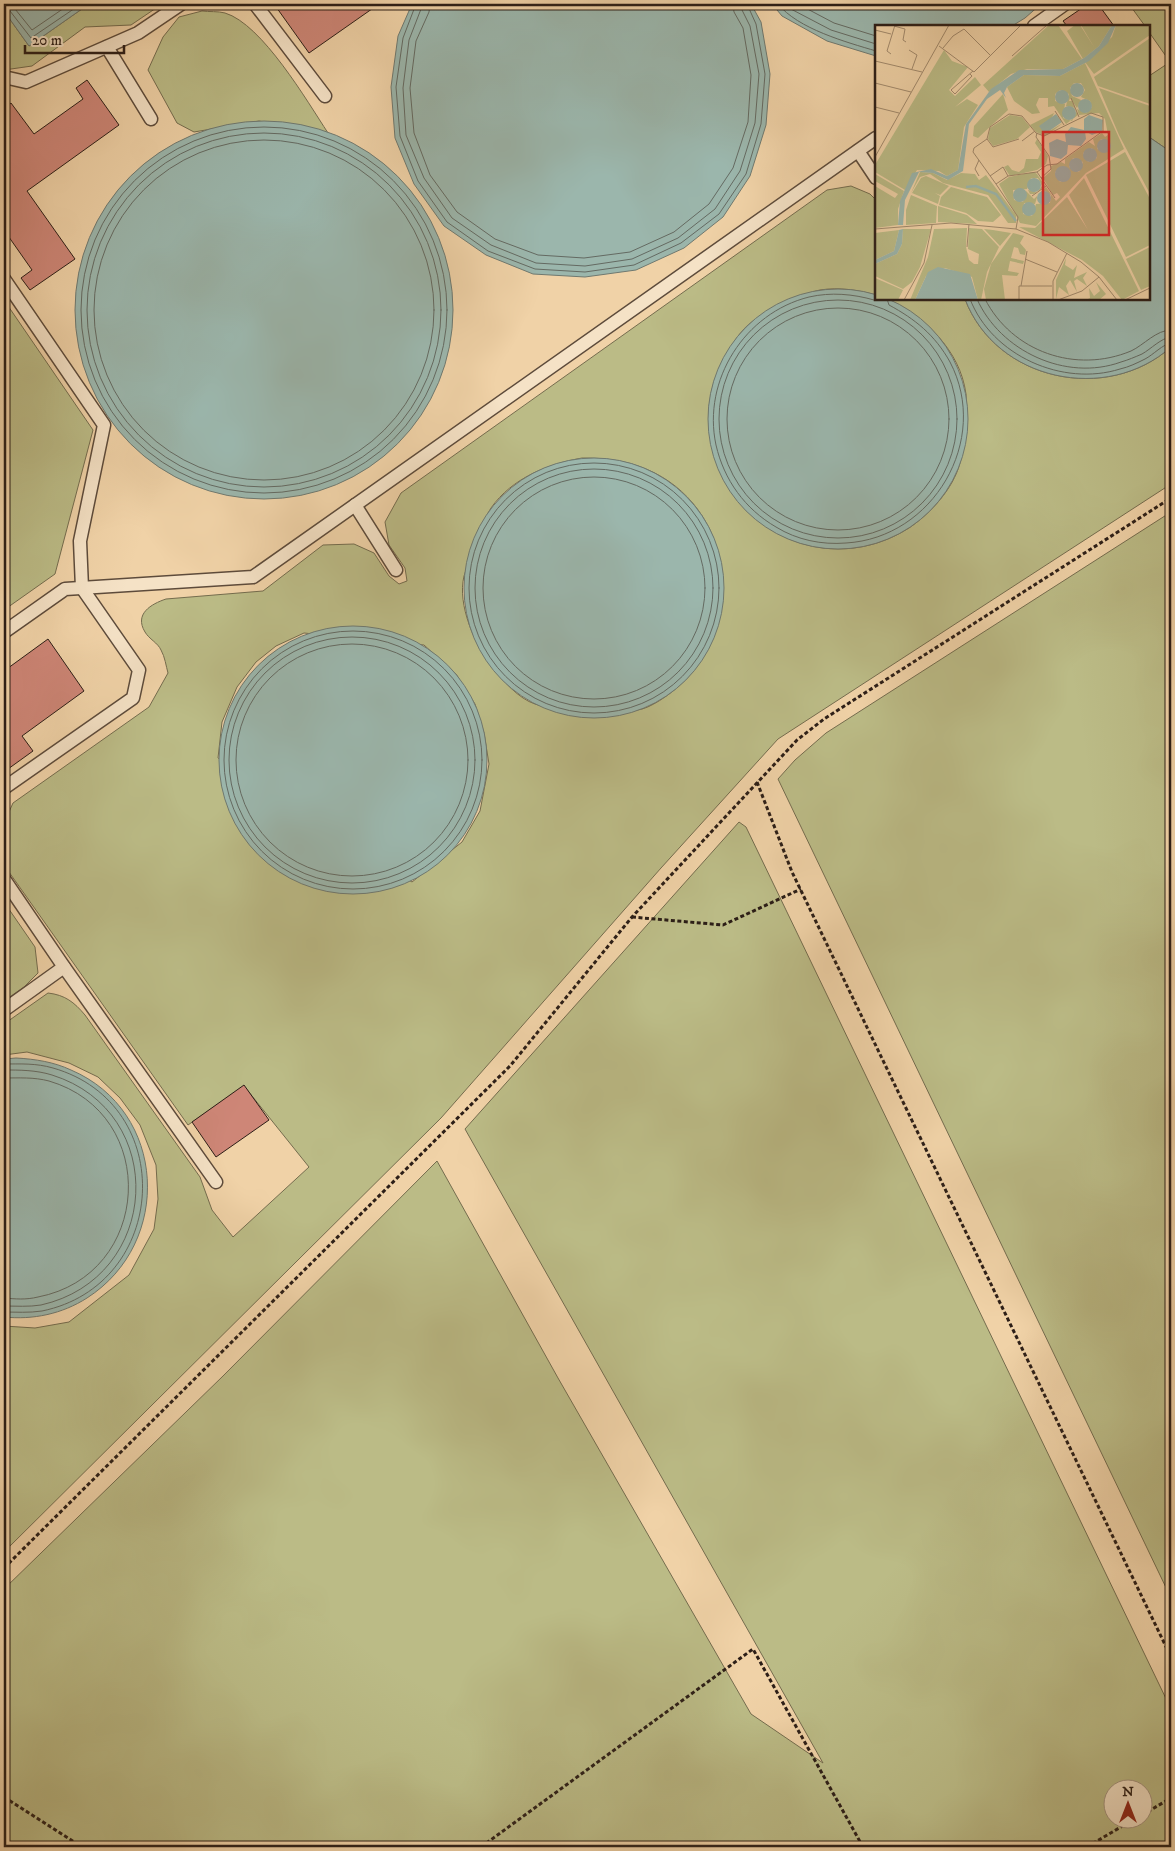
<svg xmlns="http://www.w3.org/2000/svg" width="1175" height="1851" font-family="'IM FELL DW Pica',serif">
<rect width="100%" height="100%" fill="#f0d2a7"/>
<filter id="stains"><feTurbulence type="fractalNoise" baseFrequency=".004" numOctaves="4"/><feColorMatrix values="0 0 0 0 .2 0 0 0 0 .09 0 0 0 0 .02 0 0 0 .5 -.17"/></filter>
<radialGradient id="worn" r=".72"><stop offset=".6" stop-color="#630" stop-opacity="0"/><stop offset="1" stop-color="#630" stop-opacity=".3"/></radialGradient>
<g fill="#bbbb86" stroke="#746c4e" fill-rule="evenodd">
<path d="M89,4H162L131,25L85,27L32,66L4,70V11L29,46Z"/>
<path d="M1129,4H1171V152L1149,137V76L1170,62L1149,32V26H1145Z"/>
<path d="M202,11C209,12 218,11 225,13C262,24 307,101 328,133L259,121L194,132L177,123L148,70L163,37L179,17Z"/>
<path d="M851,186L870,194L876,200V295C858,290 839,287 820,290C808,292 795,301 783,306C775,310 766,313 758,318C744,325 734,341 727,354C711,380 705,410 711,439C728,532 828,579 909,528C931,513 953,489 960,463C963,454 962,444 963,435C964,422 967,407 966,394C960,350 925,317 887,299H965C996,381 1107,404 1171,347V484L778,739L661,868L441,1118L4,1552V1326L35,1328L69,1322L129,1275L154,1229L158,1199L156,1165L140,1125L120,1098L98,1077L69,1063L27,1052L4,1055V1024L48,993C65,995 74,1002 85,1015L200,1177L212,1210L233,1237L309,1167L244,1086L188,1125L4,865V823L13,803L149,707L168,673C166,666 165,657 161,650C158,643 149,639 145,632C134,614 151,604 166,599L263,591L323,545L354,544L374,553L389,576L399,584L407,581L405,568L389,545L385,522L401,493L827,190ZM582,458C604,458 625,460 646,469C733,505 749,624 679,686C670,694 650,709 637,710C631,711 623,710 617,709C599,708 581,707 564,706C555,706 543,707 535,704C519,699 502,680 492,667C475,645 457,605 464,576C467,566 472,556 476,546C481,534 484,518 491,508C512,478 548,464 582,458ZM304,633L424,645L456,674L475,704L484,733L489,764L480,811L462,842L412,882L218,758L222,722L237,687L256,662L276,646Z"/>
<path d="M4,300L93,430L55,574L4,610Z"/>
<path d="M1171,512V1598L778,779L795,760L826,733Z"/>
<path d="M739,822L746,827L1171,1709V1847H4V1589L223,1376L437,1161L558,1378L751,1714L823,1763L465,1129ZM1112,1788H1142V1818H1112Z"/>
<path d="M4,902L35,947L38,973L24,987L4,1001Z"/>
</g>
<g fill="#9bb6ac" stroke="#6f7970">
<path d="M4,4H89L29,46L4,11Z"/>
<path d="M412,4H751L761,22L770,74L766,125L750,176L723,217L684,248L636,270L585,277L533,274L486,255L444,226L414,184L395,138L391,87L398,36Z"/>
<path d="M772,4H1041L1025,18L1012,26H876V56L827,41L782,16Z"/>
<circle cx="264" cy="310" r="189"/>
<path d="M1149,137L1171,152V347C1107,404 996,381 965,299H1149Z"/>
<circle cx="838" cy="419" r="130"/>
<circle cx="594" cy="588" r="130"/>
<circle cx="353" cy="760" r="134"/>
<path d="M16,1058C35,1059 54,1062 71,1070C167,1111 173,1243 87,1298C62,1314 33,1320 4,1317V1059Z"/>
</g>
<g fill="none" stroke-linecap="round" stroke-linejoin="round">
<g stroke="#646a62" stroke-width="1">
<path d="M11,4L32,30L70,4"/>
<path d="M416,4L403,38L396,87L400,136L418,181L447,222L488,251L535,269L585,272L634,265L681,243L719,214L746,174L761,124L765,74L756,24L747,4"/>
<path d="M422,4L421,9L409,40L403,88L406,135L424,178L452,218L491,245L536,263L585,266L632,259L678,238L715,209L740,171L755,123L759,74L750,26L742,10L741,4"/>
<path d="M430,4L429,12L416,41L410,88L414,133L430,175L457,212L495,239L538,255L584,258L630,252L674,232L709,204L733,168L748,122L751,75L743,28L734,12L733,4"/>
<path d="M778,4C798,29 846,42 876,51"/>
<path d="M786,4L789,8L831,30L876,44"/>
<path d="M798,4L834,23L876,36"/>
<path d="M4,9L10,11L31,38L81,4"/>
<circle cx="264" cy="310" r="183"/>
<circle cx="264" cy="310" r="177"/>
<circle cx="264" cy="310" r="170"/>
<path d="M878,299L874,300C853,294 831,292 809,297C745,313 702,380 716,445C724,480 745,509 776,527C797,540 822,545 846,543C933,538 991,440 950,362C935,335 915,319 889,305L887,299"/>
<path d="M970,299C992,356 1063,387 1120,369C1129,367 1137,363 1145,359C1153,355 1163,344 1171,343"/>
<path d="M977,299C1000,351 1066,382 1121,362C1128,360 1135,357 1142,354C1151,349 1161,338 1171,337"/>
<path d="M985,299C1012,352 1076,374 1131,351C1144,345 1156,330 1171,330"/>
<circle cx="838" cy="419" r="119"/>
<circle cx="838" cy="419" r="111"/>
<circle cx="594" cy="588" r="125"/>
<circle cx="594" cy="588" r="119"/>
<circle cx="594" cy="588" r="111"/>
<circle cx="353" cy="760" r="129"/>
<circle cx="352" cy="760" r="123"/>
<circle cx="352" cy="760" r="116"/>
<path d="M4,1064C20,1064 36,1063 53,1068C179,1104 169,1285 42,1311C29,1313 16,1312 4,1312"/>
<path d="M4,1070C20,1070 36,1070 52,1075C170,1112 161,1278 41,1305C29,1307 16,1306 4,1306"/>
<path d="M4,1078C19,1078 34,1077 49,1081C161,1114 152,1275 38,1297C26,1300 15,1299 4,1298"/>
</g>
</g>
<g fill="#ce8677" stroke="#2c1e17">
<path d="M274,4H379L309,53Z"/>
<path d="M1088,4H1098L1114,26H1067L1063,21Z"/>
<path d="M87,80L119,125L27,191L75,259L30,290L21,278L32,270L4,230V109L11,103L34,134L83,99L76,88Z"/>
<path d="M48,639L84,691L22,736L33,751L8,769L4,764V671Z"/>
<path d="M244,1085L269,1120L216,1157L192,1122Z"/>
</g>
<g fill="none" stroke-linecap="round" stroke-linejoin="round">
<defs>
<g id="lane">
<path d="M255,4L325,96"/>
<path d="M1034,26L1065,4"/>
<path d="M107,47L151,119"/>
<path d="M4,77L26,82L138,33L181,4"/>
<path d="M858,151L876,178"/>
<path d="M4,279L104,425L80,541L82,588L139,670L133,698L4,788"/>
<path d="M355,505L396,570"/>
<path d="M4,632L65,589L253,577L876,138"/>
<path d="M4,879L64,967L216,1182"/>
<path d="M4,1010L64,967"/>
</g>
</defs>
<use href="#lane" stroke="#5d4b3b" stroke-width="15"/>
<g stroke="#2c1e17" stroke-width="3" stroke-dasharray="4 2.5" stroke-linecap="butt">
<path d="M757,782L792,872L1171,1657"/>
<path d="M632,917L723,925L801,889"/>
<path d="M4,1568L510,1066L632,917L797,740L824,719L1171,498"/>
<path d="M4,1797L82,1847"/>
<path d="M1142,1815L1171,1798"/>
<path d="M481,1847L753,1649L863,1847"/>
<path d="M1087,1847L1136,1818"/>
</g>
<use href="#lane" stroke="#f5e2c6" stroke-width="12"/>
</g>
<g transform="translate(875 25)">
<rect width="275" height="275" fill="#f0d2a7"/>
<path d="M174,0H183L207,34L188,44H152L136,49L114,67L108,60ZM200,0H205L219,22L206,0H237L224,21L208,34L192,6ZM241,0H275V10L219,49L210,37L237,12ZM275,13V79L223,61L219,52ZM69,25L77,36L93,42L74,65L80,71L100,52L106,60L80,82L92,74L103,80L89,102L83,145L72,151L64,146L42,145L30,165L0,147V140ZM210,38L249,124L211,148L161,201L145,198L124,159L134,152L159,147L162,149L170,161L159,169H155L153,165L162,167L167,161L163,153H156L152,164L138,165L139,175L148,177L151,166L159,174L171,162L181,176L185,172L182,168L178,170L168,153L176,146V141L186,137L190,139V134L214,117L220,121L218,114L227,108L230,112L233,110L230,94L224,88L204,90L202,84L211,88L217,82L215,76L206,72L210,65L206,58H199L195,63L197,71L206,75L202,83L195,73L194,76H197L203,90L191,99L179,81L173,82V73H164L161,80L165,88L157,89L139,76L132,62L149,50L185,51ZM185,65L194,69L191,81L198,82L202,86L197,96L188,93L190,79L180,76V69ZM226,114L235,118L232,127L222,124ZM217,123L222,133L213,137L208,128ZM198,133L208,137L204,147L194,142ZM190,142L195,152L185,157L180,147ZM170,166L176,170L175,178L161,179L157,191L148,189L149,178L160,179L163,169ZM224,63L275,81V169L244,110ZM128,69L133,85L103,113L98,111L99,101ZM179,88L169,109L188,98L175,108L170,111L161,107L155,100ZM135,90L147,92L155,102L142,114L118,121L113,114L115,103ZM162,114L173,131L171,139L162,145L135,151L129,142L133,140L137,145L144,147L149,143L151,134H163L166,127L160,118ZM250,127L275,174V220L251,232L211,150ZM45,147L58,148L72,155L86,148L100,149L104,155L111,150L141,190V198H133L113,170L68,158L55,149L45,152L36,168ZM0,149L29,166L23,184V200L0,203V161L20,173L23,169L0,156ZM51,151L74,161L65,170L60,168L65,171L63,179L37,168L46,153ZM209,153L264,266L247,275L228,251L207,235L144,202L160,203L192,172L213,205L194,170ZM76,162L112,172L126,190L118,197L103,196L91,188L64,180L66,172ZM36,170L62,181L61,198L31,200V185ZM63,181L92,190L102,199L63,197ZM92,203L91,222L94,235L99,239H103L104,229L93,224L94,203L107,204L124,222L112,247L106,275H103L97,252L70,243L51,251L40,275H35L53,232L59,204ZM28,204H56L45,242L37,257L28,264L0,251V239L22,229L27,219ZM109,204L118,205L136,208L125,221ZM24,205L19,226L0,235V208ZM138,208L149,211L145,218L151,225L150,230L145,229L143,223L139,222L136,233L149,236L148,239L135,236L133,246L144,248L142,251L127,250L130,275H111L109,264L116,239ZM275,222V261L266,265L251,234ZM191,233L190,240L198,245L202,240L199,253L212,247L208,253L212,261L202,254L199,256L202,267L195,255L191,261L194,270L184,262L181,274V255ZM0,253L28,265L23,275H0ZM221,257L231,269L224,275H211L215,273L214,263L219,271L225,266Z" fill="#bbbb86" fill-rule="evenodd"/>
<path d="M237,0H241L233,18L214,36L185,51L149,50L132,62L129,68L131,73L125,65L112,74L94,99L88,146L73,155L58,148L44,147L30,175L28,200H23L25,176L37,148L56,144L72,151L83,145L91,99L116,64L144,45L188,44L209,33L224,21ZM195 65a7 7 0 1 1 14 0a7 7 0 1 1-14 0ZM180 72a7 7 0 1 1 14 0a7 7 0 1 1-14 0ZM203 81a7 7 0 1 1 14 0a7 7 0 1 1-14 0ZM187 88a7 7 0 1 1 14 0a7 7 0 1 1-14 0ZM181,89L187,97L170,109L164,101ZM214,90L228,95L227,106L217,110L210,106L211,114L206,121L193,120L192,129L186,134L175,131L174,118L182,114L191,117L190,109L196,102L209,105V94ZM222 121a7 7 0 1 1 14 0a7 7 0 1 1-14 0ZM208 130a7 7 0 1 1 14 0a7 7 0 1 1-14 0ZM194 140a7 7 0 1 1 14 0a7 7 0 1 1-14 0ZM180 149a8 8 0 1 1 16 0a8 8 0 1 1-16 0ZM152 160a7 7 0 1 1 14 0a7 7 0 1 1-14 0ZM138 170a7 7 0 1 1 14 0a7 7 0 1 1-14 0ZM162 173a7 7 0 1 1 14 0a7 7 0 1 1-14 0ZM147 184a7 7 0 1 1 14 0a7 7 0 1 1-14 0ZM28,204L27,219L22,229L0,239V235L19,226L24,205ZM63,242L95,249L103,275H40L53,247Z" fill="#9bb6ac"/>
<path fill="none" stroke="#9bb6ac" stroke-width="2.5" d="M91,162L101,161L121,169L141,196"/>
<path fill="none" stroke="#a28a6d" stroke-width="1" d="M19,1L30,4L28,15L31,17M0,5L16,9M64,21L99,47L146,0M68,23L78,11L89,4L115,30M34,25L42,30L37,44M16,29L12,26L20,0M137,31L172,0M0,36L47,47M95,49L97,51L80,69L76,65L98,46M0,58L36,67M196,73L204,92M0,82L24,88M180,86L189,100M162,108L161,112L174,131L176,144L166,153M112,114L115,102L134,89L147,91L161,108L169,111L216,88L228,92V106L182,139L172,140L162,147M147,116L160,106M0,132L74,0M104,135L100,144L104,151M115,151L128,142L133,151M121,159L98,127L99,123L112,114L118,122L144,114M157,171L171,161M0,204L76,198L141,204L173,217L206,237L224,252L242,275M141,204L143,192L121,159L133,151L162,147L180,173M92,222L94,199M150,234L182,247M146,261L152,226M29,275L49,238L57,200M144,275V261H177M178,275V256L192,228M183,275L207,266L224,252M250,275L275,263"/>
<path fill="#d62828" fill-opacity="0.15" stroke="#d62828" stroke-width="2.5" d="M168,107H234V210H168Z"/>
<rect width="275" height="275" fill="none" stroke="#2c1e17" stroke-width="2.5"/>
</g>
<rect width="1175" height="1851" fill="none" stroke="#f0d2a7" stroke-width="20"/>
<rect x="5" y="5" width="1165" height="1841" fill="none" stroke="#2c1e17" stroke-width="2.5"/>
<rect x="10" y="10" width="1155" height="1831" fill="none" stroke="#2c1e17"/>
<g transform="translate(1128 1804)"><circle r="24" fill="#f5e2c6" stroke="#a59480"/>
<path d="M0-4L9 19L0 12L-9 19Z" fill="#8f2418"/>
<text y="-8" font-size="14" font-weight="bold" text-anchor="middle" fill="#2c1e17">N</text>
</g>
<path d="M25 45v8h99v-8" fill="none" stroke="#2c1e17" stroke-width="2.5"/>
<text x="32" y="45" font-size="15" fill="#2c1e17" stroke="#f5e2c6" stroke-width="4" paint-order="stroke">20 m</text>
<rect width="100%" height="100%" filter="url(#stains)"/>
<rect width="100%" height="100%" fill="url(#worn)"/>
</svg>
